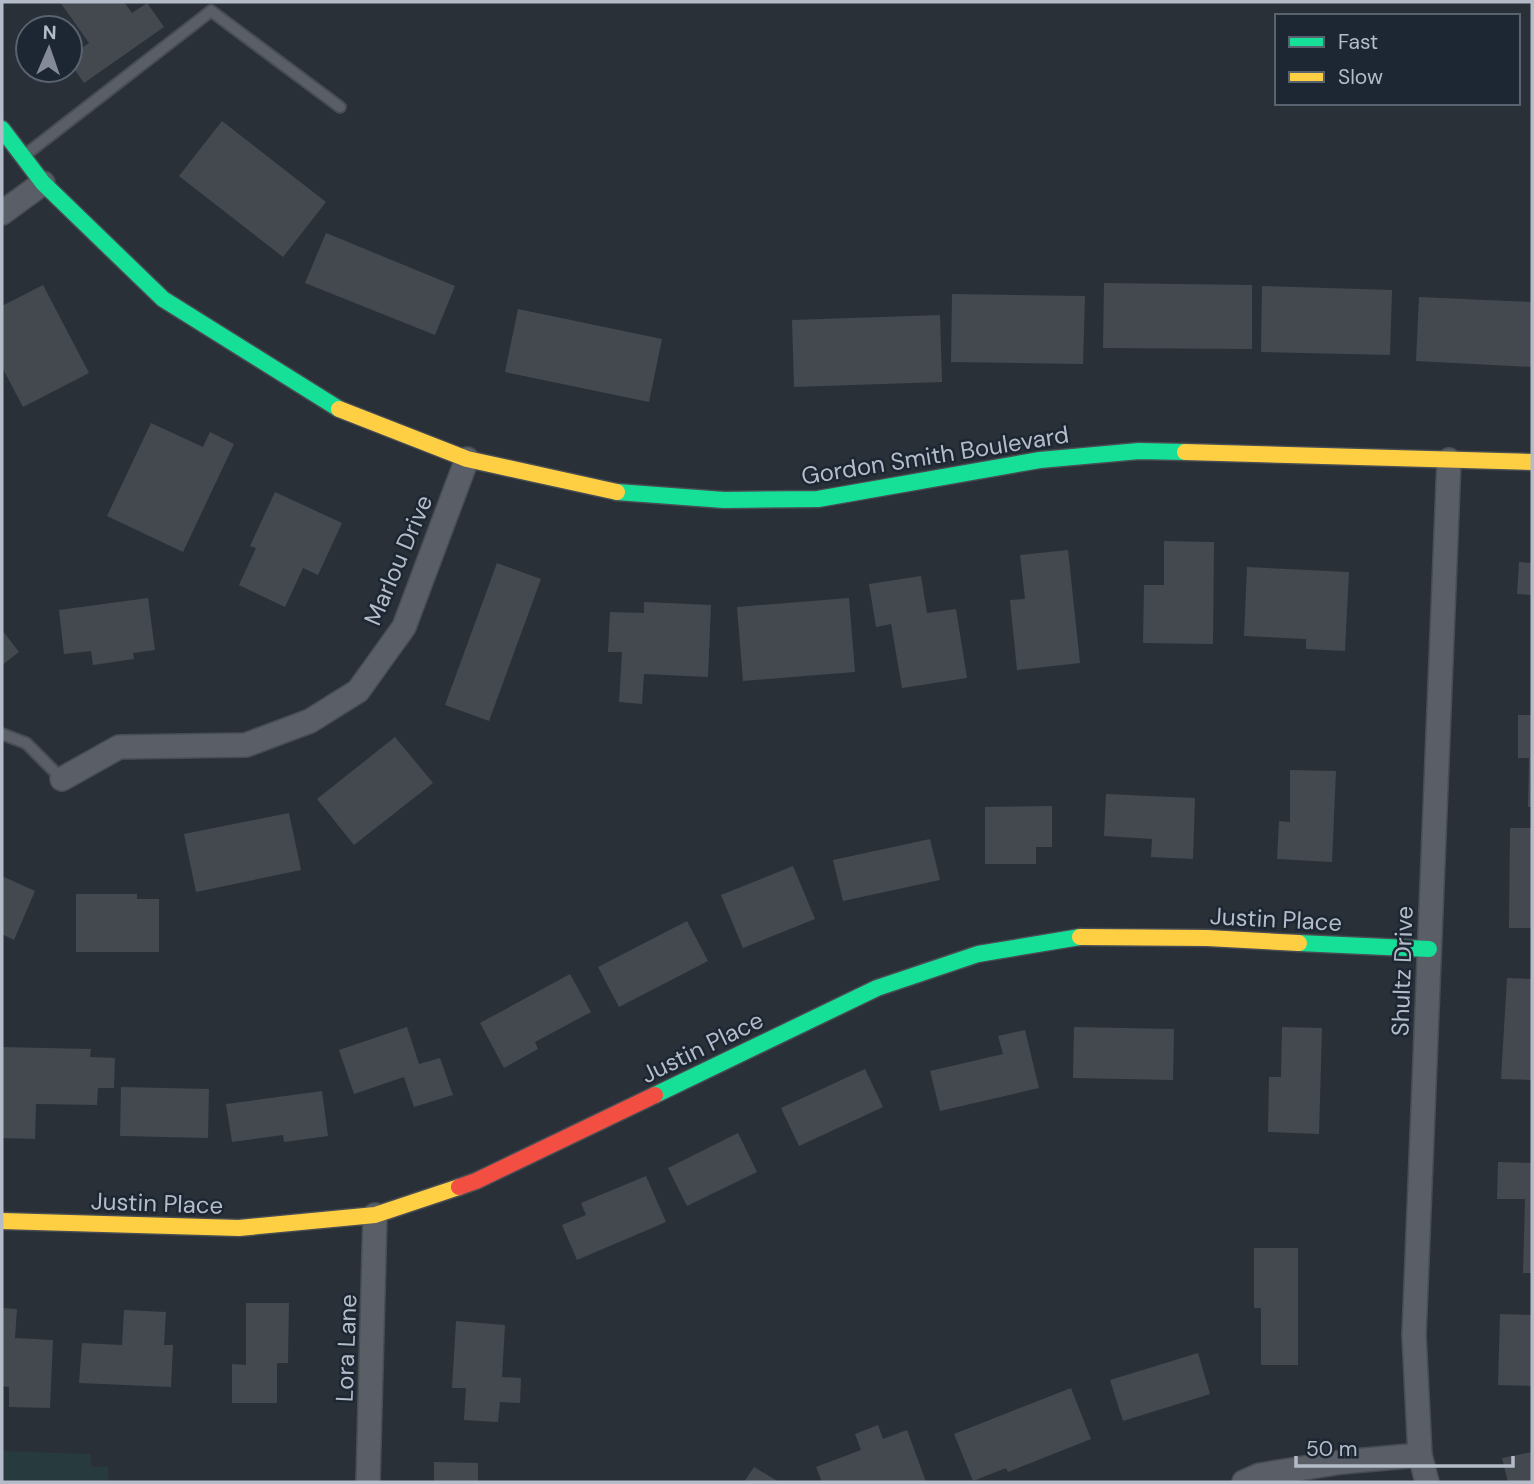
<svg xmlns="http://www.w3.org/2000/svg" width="1534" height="1484" font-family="'DM Sans',sans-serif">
<rect width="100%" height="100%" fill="#2a3038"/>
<path fill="#273a3e" d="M2,1451L90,1454L92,1467H108V1482H2Z"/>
<g fill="#444950">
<path d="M60,2H124L132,13L147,3L164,27L84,83L70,63V56L89,43Z"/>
<path d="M222,121L326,202L283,257L179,176Z"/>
<path d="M326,233L455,286L435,335L305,283Z"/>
<path d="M1104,283L1252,285V349L1103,348Z"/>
<path d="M43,285L89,373L23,407L2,367V306Z"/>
<path d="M1262,286L1392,290L1390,355L1261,352Z"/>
<path d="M952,294L1085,296L1083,364L951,362Z"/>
<path d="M1419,297L1532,302V367L1416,361Z"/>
<path d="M518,309L662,339L649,402L505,372Z"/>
<path d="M940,315L942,382L794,387L792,320Z"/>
<path d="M151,423L203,447L210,432L234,444L183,552L107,516Z"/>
<path d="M275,492L342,523L318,575L303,568L285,607L239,585L256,548L250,546Z"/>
<path d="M1164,541L1214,542L1213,644L1143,643L1144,585H1164Z"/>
<path d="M1068,550L1080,663L1017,670L1010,600L1025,599L1020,555Z"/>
<path d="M1519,562L1532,563V595L1517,594Z"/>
<path d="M497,563L541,579L489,721L445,705Z"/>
<path d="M1247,567L1349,572L1345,651L1306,649V639L1244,636Z"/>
<path d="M921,576L927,613L956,609L967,678L902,688L891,624L876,627L869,584Z"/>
<path d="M148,598L155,650L133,653L134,659L93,665L91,651L64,654L59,610Z"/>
<path d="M849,598L855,672L743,681L737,607Z"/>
<path d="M644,602L711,605L708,677L644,674L642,704L619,702L622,652H608L610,612L644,613Z"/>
<path d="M2,630L19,652L2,665Z"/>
<path d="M1518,715H1532V807H1528L1529,758H1518Z"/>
<path d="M395,737L433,783L354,845L317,799Z"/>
<path d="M1290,770L1336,771L1332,862L1277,859L1279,821L1290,822Z"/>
<path d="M1106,794L1195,798L1193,859L1151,857L1152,839L1104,836Z"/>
<path d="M1052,806V847H1036V864H985V807Z"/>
<path d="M289,813L301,870L196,892L184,834Z"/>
<path d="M1510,828H1532V928H1509Z"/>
<path d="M930,839L940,880L843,901L833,860Z"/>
<path d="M793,866L815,919L743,948L721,895Z"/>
<path d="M2,876L35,891L14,940L2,934Z"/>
<path d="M76,894H137V899H159V952H76Z"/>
<path d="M687,921L708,961L619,1007L598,967Z"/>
<path d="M570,974L591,1012L535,1042L538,1049L504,1068L480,1023Z"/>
<path d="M1507,978L1532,979V1080L1501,1079Z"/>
<path d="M407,1027L419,1064L440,1058L453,1095L414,1107L404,1077L354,1094L339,1050Z"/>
<path d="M1074,1027L1174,1029L1173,1080L1073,1078Z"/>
<path d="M1282,1027L1322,1028L1319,1134L1268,1132L1269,1077H1281Z"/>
<path d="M1025,1030L1039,1088L940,1111L930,1071L1003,1054L998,1036Z"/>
<path d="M2,1047L91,1049L90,1057L115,1058L114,1088H98L97,1105L36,1104L35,1139L2,1138Z"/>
<path d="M865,1069L883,1107L799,1146L781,1108Z"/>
<path d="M121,1087L209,1089L208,1138L120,1136Z"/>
<path d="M322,1091L328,1136L284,1142L283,1135L232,1142L226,1104Z"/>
<path d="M738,1133L757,1172L687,1206L668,1168Z"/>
<path d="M1498,1162L1532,1163V1273H1523L1525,1199H1497Z"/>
<path d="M646,1176L666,1222L577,1260L562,1225L586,1215L581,1203Z"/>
<path d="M1254,1248H1298V1365H1261V1308H1254Z"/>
<path d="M246,1303H289L288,1363H277V1403H232V1364L246,1365Z"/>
<path d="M2,1308L17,1309L15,1338L53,1340L50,1408L9,1407V1387L2,1386Z"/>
<path d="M124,1310L166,1312L164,1345H173L171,1387L79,1383L82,1343L122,1345Z"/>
<path d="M1500,1314L1532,1315V1386L1498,1385Z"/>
<path d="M456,1321L505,1325L502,1377L521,1378L520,1403L500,1402L498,1422L464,1420L466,1388H452Z"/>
<path d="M1198,1353L1210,1394L1123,1421L1110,1380Z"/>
<path d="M1071,1388L1091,1439L1008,1472L1006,1468L973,1481L954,1434Z"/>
<path d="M878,1425L883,1439L907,1430L926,1482H822L816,1467L861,1450L855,1434Z"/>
<path d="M1532,1452V1482H1508L1502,1458Z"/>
<path d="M434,1462L478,1463V1482H434Z"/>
<path d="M754,1467L779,1482H744Z"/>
</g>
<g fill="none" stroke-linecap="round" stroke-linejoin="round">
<defs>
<g id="lane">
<path d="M25,155L211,11L340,107"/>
<path d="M2,734L26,743L62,779"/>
</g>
<g id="street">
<path d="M2,213L43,183"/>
<path d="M62,779L119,747L246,745L310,721L358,691L404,627L467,459"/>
<path d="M368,1482L375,1215"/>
<path d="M1244,1482L1260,1475L1342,1462L1420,1455"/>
<path d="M1427,1482L1420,1455L1414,1335L1449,460"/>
</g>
<g id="fast">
<path d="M2,129L43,183L163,299L339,409"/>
<path d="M617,492L724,500L818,499L1040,460L1139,451L1185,452"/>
<path d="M1299,943L1429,949"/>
<path d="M655,1095L877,988L978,954L1080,937"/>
</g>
<g id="slow">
<path d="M339,409L467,459L617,492"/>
<path d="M1185,452L1532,462"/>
<path d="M1080,937L1207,938L1299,943"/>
<path d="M2,1221L239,1228L375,1215L459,1187"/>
</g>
<path id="jam" d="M459,1187L476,1181L655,1095"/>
</defs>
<use href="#lane" stroke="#484c53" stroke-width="14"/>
<use href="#street" stroke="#484c53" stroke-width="26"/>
<use href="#fast" stroke="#484c53" stroke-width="19"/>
<use href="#slow" stroke="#484c53" stroke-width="19"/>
<use href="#jam" stroke="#484c53" stroke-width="19"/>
<use href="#lane" stroke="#5a5e66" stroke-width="10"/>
<use href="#street" stroke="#5a5e66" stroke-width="23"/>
<use href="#fast" stroke="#16e098" stroke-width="16"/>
<use href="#slow" stroke="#ffcf43" stroke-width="16"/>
<use href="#jam" stroke="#f24e42" stroke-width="16"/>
</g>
<g text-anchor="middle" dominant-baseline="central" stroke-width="5" stroke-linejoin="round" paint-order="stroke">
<g font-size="24" fill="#b4bcc9" stroke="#1d2633">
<text transform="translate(935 455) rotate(-9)">Gordon Smith Boulevard</text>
<text transform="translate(398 560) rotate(-67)">Marlou Drive</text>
<text transform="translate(1276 919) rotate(3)">Justin Place</text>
<text transform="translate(1402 971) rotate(-88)">Shultz Drive</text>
<text transform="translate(702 1047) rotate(-26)">Justin Place</text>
<text transform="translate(157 1203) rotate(2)">Justin Place</text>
<text transform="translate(346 1348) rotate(-88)">Lora Lane</text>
</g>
</g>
<rect width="1534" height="1484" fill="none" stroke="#b4bcc9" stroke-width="7"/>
<rect x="1275" y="14" width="245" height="91" fill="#1d2633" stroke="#59626f" stroke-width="2"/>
<rect x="1289" y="37" width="35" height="10" fill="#16e098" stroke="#59626f" stroke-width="2"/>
<text x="1338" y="49" font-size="21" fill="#b4bcc9">Fast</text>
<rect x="1289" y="72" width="35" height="10" fill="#ffcf43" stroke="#59626f" stroke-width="2"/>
<text x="1338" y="84" font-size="21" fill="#b4bcc9">Slow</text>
<g transform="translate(49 49) rotate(2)"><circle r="33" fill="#1d2633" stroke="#59626f" stroke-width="2"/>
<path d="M0-5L12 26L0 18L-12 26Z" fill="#848b96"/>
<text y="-10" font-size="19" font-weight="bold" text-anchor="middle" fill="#b4bcc9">N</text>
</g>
<path d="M1296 1456v10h217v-10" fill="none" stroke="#b4bcc9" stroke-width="3.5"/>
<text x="1306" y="1456" font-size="21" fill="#b4bcc9" stroke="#1d2633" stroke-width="5" paint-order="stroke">50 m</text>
</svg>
